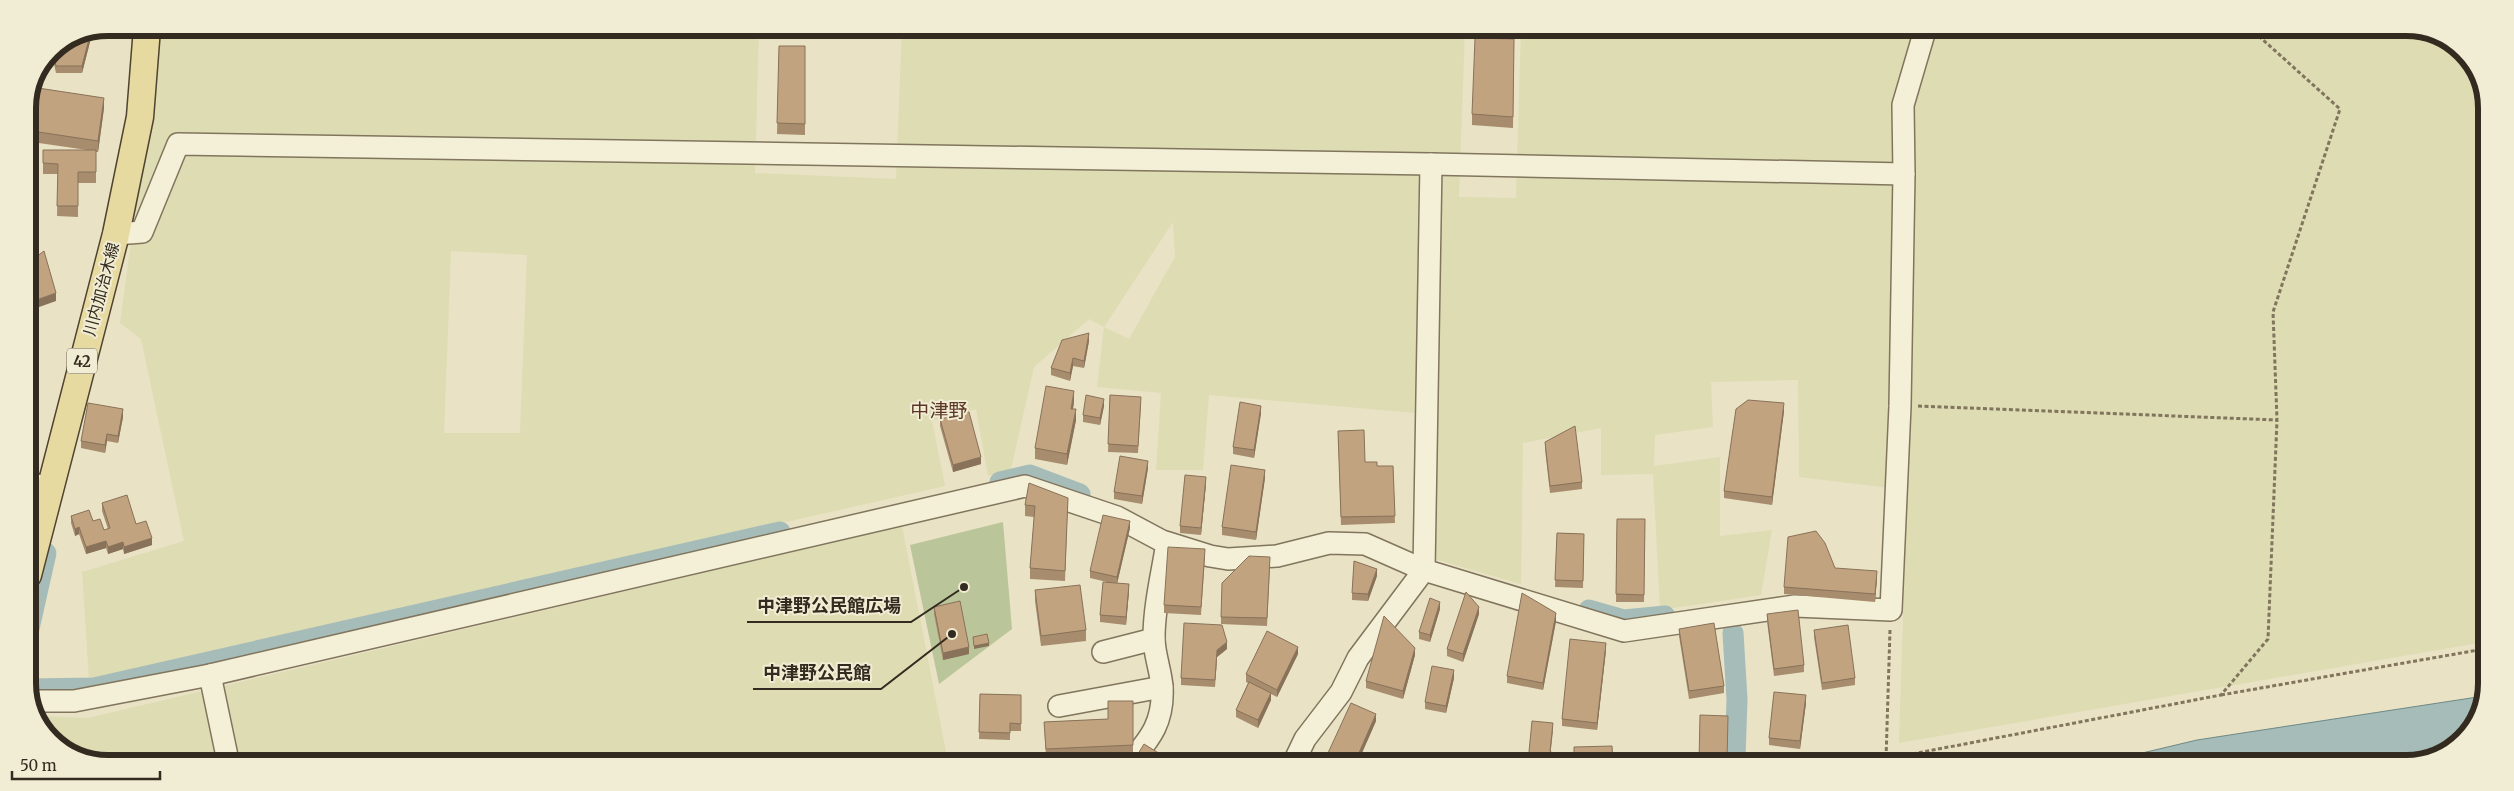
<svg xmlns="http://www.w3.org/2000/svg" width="2514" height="791" font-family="Merriweather,'Noto Sans JP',serif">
<rect width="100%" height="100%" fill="#e9e2c5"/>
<g fill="#dddcb3" fill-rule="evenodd">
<path d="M160,28H759L755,173L896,179L902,28L1465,29L1459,197L1516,198L1521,29L2427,30L2470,59L2486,103L2484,642L1899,743L1907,490L1799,477L1798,380L1711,382L1713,427L1655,435L1654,466L1720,457V536L1772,530L1761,595L1660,610L1653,474L1601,475V428L1523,443L1521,584L1434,559L1438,415L1209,395L1203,470H1156L1161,393L1097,387L1104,327L1089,319L1034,367L1011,469L988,476L976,409L932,421L945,486L89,680L82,572L184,541L141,339L120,323ZM1173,222L1175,257L1129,339L1104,327ZM451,251L527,255L520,433H444Z"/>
<path d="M902,526L948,762L87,761L47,736L39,716L88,718Z"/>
</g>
<path fill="#bbc59a" d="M1003,522L1012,629L939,684L910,545Z"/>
<path fill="#a6bcb9" stroke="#6e8986" d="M2484,696V704L2455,747L2406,763H2100L2197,740Z"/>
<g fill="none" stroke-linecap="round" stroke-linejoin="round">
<g stroke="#a6bcb9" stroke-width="21">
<path d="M1000,482L1030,475L1080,494"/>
<path d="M1589,610L1624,620L1665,616"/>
<path d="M28,633L46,553"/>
<path d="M1733,633L1737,699L1735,759L1738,763"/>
<path d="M28,689L94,688L780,532"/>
</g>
<defs>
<g id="minor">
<path d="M116,234L142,232L178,144L1431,164L1904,174"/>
<path d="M28,482L49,489"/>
<path d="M1103,652L1154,639"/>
<path d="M210,675L228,761"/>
<path d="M33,701H74L210,675L1025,486L1117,517L1162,541L1210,556L1228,559L1277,556L1329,543L1365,544L1424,570L1624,631L1795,606L1891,610L1900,406L1904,174L1903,105L1925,30"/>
<path d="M1059,706L1162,687"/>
<path d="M1130,762C1151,738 1164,721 1162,687C1161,671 1154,654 1154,638C1154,606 1162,574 1167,543"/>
<path d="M1294,762L1305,739L1341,692L1358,658L1424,570L1431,164"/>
</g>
<path id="major" d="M28,575L116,234L140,117L147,28"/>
</defs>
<use href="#minor" stroke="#81755d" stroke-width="24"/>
<use href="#major" stroke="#504331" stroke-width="29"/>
<g stroke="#81755d" stroke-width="3" stroke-dasharray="4 2.5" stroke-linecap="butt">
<path d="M1918,406L2277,420"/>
<path d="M1890,630L1886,759L2221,695L2268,639L2277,420L2273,312L2340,109L2252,30"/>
<path d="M2221,695L2484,649"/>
</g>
<use href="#minor" stroke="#f4efd7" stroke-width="21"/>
<use href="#major" stroke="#e7daa1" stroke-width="26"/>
</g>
<g fill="#a78c6d">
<path d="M103,29V34H93Z"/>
<path d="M91,35V38L82,73H56L54,64V57Z"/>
<path d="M1514,39L1513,128L1472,125V114Z"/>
<path d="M779,46H805V135L777,134Z"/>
<path d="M104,108L98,152H96V183H78V217L57,216L58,174H43V150H87L32,142V131Z"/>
<path d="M1089,341L1084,368L1073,366L1070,381L1051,375V368Z"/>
<path d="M1110,395L1141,404L1138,453L1108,452Z"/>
<path d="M1074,402L1073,409L1076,420L1067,465L1035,459V448Z"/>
<path d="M1104,406L1100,425L1083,422V415Z"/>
<path d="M1784,411L1772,505L1724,498V491Z"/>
<path d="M1261,413L1254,458L1233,454V447Z"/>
<path d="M123,417L118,443L107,441L105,453L81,448V441Z"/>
<path d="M940,419L981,464L953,472L940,426Z"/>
<path d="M1338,431L1365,462L1377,466H1393L1395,523L1341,525Z"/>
<path d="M1545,442L1582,482V489L1550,493L1545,449Z"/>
<path d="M1148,468L1142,504L1114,499V492Z"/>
<path d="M1265,478L1256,540L1222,535V527Z"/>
<path d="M1206,484L1201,535L1180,533V526Z"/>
<path d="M1068,498L1065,581L1030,579V568L1034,517L1025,516V505Z"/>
<path d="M102,503L136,524L152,545L124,554L123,549L108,554L106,548L86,554L79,534L75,536L71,523V516L93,521L104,530L108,529L102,511Z"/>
<path d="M1617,519H1645L1644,602H1616Z"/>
<path d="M1130,528L1117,583L1129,591L1126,625L1100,622V615L1107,582L1090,578V571Z"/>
<path d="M1557,533L1584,534L1583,588L1555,587Z"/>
<path d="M1205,556L1201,615L1164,613V605Z"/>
<path d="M1270,564L1267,626L1221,624V617Z"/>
<path d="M1835,568L1877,578L1875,602L1784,594V587Z"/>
<path d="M1377,576L1368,601L1352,600V593Z"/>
<path d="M1035,590L1086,630V641L1041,646L1035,601Z"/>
<path d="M934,607L969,654L943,660L934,614Z"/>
<path d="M1440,609L1430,642L1419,639V632Z"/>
<path d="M1479,614L1463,662L1447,656V649Z"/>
<path d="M1767,614L1804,665V672L1774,676L1767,621Z"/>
<path d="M1556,621L1543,690L1507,683V676Z"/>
<path d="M1679,629L1724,686V693L1689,699L1679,636Z"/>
<path d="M1814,630L1855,678V685L1822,690L1814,637Z"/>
<path d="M1227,649L1217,657L1215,687L1181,685V678Z"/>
<path d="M1606,650L1597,730L1562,726V719Z"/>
<path d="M1298,654L1277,697L1271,694V700L1258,728L1236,717V710L1248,683L1246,682V674Z"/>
<path d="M1415,655L1403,699L1366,688V681Z"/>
<path d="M1454,678L1446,713L1425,709V702Z"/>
<path d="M980,694L1021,695V731H1010V740L979,739Z"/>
<path d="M1133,701V756L1046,759L1044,722L1108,719Z"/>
<path d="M1806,703L1800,749L1769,745V738Z"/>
<path d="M1376,721L1358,762H1330L1328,761V753Z"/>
</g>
<g fill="#887259">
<path d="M90,35H91V38L82,73V66Z"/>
<path d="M104,98V108L98,152V141Z"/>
<path d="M33,214V221L28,222V215Z"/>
<path d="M56,293V301L28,311V303Z"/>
<path d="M1089,333V341L1084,368V361Z"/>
<path d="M1073,358V366L1070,381V373Z"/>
<path d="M1074,391V402L1071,419V409Z"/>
<path d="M1104,399V406L1100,425V418Z"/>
<path d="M1784,403V411L1772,505V497Z"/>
<path d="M1261,406V413L1254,458V450Z"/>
<path d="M123,409V417L118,443V436Z"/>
<path d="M1076,409V420L1067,465V454Z"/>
<path d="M107,434V441L105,453V445Z"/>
<path d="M981,457V464L953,472V465Z"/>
<path d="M1148,461V468L1142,504V496Z"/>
<path d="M1265,470V478L1256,540V532Z"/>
<path d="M1206,477V484L1201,535V528Z"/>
<path d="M1130,521V528L1117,584V577Z"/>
<path d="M79,527V534L75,536V529Z"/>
<path d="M152,538V545L124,554V547Z"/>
<path d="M106,541V548L86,554V547Z"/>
<path d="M123,542V549L108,554V547Z"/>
<path d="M1377,569V576L1368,601V594Z"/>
<path d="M1877,571V578L1875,602V594Z"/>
<path d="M1129,584V591L1126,625V617Z"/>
<path d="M1440,602V609L1430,642V635Z"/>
<path d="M1479,607V614L1463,662V654Z"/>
<path d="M1556,613V621L1543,690V683Z"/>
<path d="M1227,642V649L1217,657L1215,687L1217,650Z"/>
<path d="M989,643V646L974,649V646Z"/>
<path d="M1606,643V650L1597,730V723Z"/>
<path d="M969,647V654L943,660V653Z"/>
<path d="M1298,647V654L1277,697V690Z"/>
<path d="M1415,648V655L1403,699V691Z"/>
<path d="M1454,670V678L1446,713V706Z"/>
<path d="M1271,693V700L1258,728V720Z"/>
<path d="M1806,695V703L1800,749V741Z"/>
<path d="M1376,714V721L1358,762H1355Z"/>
<path d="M1553,723V730L1550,758V751Z"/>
</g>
<g fill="#c2a37f" stroke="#887259">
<path d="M90,35L82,66H56L54,57L55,49Z"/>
<path d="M1475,38L1514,39L1513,117L1472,114Z"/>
<path d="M779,46H805V124L777,123Z"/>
<path d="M38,88L104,98L98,141L32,131Z"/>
<path d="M43,150H96V172H78V206H57L58,164L43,163Z"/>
<path d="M28,195L33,214L28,215Z"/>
<path d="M44,251L56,293L28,303V263Z"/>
<path d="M1089,333L1084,361L1073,358L1070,373L1051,368L1062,340Z"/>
<path d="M1046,386L1074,391L1071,409H1076L1067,454L1035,448Z"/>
<path d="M1086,395L1104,399L1100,418L1083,415Z"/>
<path d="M1110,395L1141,397L1138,446L1108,444Z"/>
<path d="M1748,400L1784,403L1772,497L1724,491L1736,409Z"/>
<path d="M1240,402L1261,406L1254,450L1233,447Z"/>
<path d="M88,403L123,409L118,436L107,434L105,445L81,441Z"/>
<path d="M969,412L981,457L953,465L940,419Z"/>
<path d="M1575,426L1582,482L1550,486L1545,442Z"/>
<path d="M1364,430L1365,462H1377V466H1393L1395,516L1341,517L1338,431Z"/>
<path d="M1120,456L1148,461L1142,496L1114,492Z"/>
<path d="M1231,465L1265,470L1256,532L1222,527Z"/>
<path d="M1185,475L1206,477L1201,528L1180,526Z"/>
<path d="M1029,483L1068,498L1065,571L1030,568L1035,506L1025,505Z"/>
<path d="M127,495L136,524L146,521L152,538L124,547L123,542L108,547L106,541L86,547L79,527L75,529L71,516L89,510L93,521L100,519L104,530L110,528L102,503Z"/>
<path d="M1103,515L1130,521L1117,577L1090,571Z"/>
<path d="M1617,519H1645L1644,595L1616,594Z"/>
<path d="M1816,531L1825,543L1835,568L1877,571L1875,594L1784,587L1788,537Z"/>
<path d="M1557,533L1584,534L1583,581L1555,580Z"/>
<path d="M1168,547L1205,549L1201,607L1164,605Z"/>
<path d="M1249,556L1270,557L1267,618L1221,617L1222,583Z"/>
<path d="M1354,561L1377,569L1368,594L1352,593Z"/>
<path d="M1103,582L1129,584L1126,617L1100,615Z"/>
<path d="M1080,585L1086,630L1041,636L1035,590Z"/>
<path d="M1466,592L1479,607L1463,654L1447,649Z"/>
<path d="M1522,593L1556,613L1543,683L1507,676Z"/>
<path d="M1430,598L1440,602L1430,635L1419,632Z"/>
<path d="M960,601L969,647L943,653L934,607Z"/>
<path d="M1798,610L1804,665L1774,669L1767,614Z"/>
<path d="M1384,616L1415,648L1403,691L1366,681Z"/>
<path d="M1184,623L1222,625L1227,642L1217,650L1215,680L1181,678Z"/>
<path d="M1714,623L1724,686L1689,691L1679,629Z"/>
<path d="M1848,625L1855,678L1822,683L1814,630Z"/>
<path d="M1267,631L1298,647L1277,690L1246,674Z"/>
<path d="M987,634L989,643L974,646L973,637Z"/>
<path d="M1570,639L1606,643L1597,723L1562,719Z"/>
<path d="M1432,666L1454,670L1446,706L1425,702Z"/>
<path d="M1249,682L1271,693L1258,720L1236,710Z"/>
<path d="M1774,692L1806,695L1800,741L1769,738Z"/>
<path d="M980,694L1021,695V724L1010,723V733L979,732Z"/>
<path d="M1108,701H1133V745L1046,749L1044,722L1108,719Z"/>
<path d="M1351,703L1376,714L1355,762H1339L1328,753Z"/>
<path d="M1700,715L1728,716L1727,763H1699Z"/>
<path d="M1532,721L1553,723L1550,751L1562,761L1561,762H1528Z"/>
<path d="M1144,744L1173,762H1133Z"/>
<path d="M1612,746L1613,763L1574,762V747Z"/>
</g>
<g text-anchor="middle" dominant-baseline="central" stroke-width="4" stroke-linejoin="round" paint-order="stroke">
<rect fill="#f1ecd4" stroke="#6c6555" stroke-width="1" x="67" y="348.5" width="30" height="25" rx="4"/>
<g font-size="15" font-weight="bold" fill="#332b1f">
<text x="82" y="361">42</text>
</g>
<g font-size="16" fill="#332b1f" stroke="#f1ecd4">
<text transform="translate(101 289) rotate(-75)">川内加治木線</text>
</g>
<g font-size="19" fill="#5b3624" stroke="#f1ecd4">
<text x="939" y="410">中津野</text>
</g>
</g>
<path d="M0 0H2514V791H0ZM108 36H2406A72 72 0 0 1 2478 108V683A72 72 0 0 1 2406 755H108A72 72 0 0 1 36 683V108A72 72 0 0 1 108 36Z" fill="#f1ecd4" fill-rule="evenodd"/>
<path fill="none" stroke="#332b1f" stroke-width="6" d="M108 36H2406A72 72 0 0 1 2478 108V683A72 72 0 0 1 2406 755H108A72 72 0 0 1 36 683V108A72 72 0 0 1 108 36Z"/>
<path fill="none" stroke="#332b1f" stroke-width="2" d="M964 587L911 622H747M952 634L881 689H753"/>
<g fill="#332b1f" stroke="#f1ecd4" stroke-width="2">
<circle cx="964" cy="587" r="5"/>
<circle cx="952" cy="634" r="5"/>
</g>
<g font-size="18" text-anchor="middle" font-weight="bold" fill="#332b1f" stroke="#f1ecd4" stroke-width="4" stroke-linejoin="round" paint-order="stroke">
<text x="829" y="612">中津野公民館広場</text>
<text x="817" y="679">中津野公民館</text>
</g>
<path d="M12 771v8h148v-8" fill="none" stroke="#332b1f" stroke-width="2.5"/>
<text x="20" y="771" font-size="15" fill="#332b1f" stroke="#f1ecd4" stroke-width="4" paint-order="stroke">50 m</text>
</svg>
